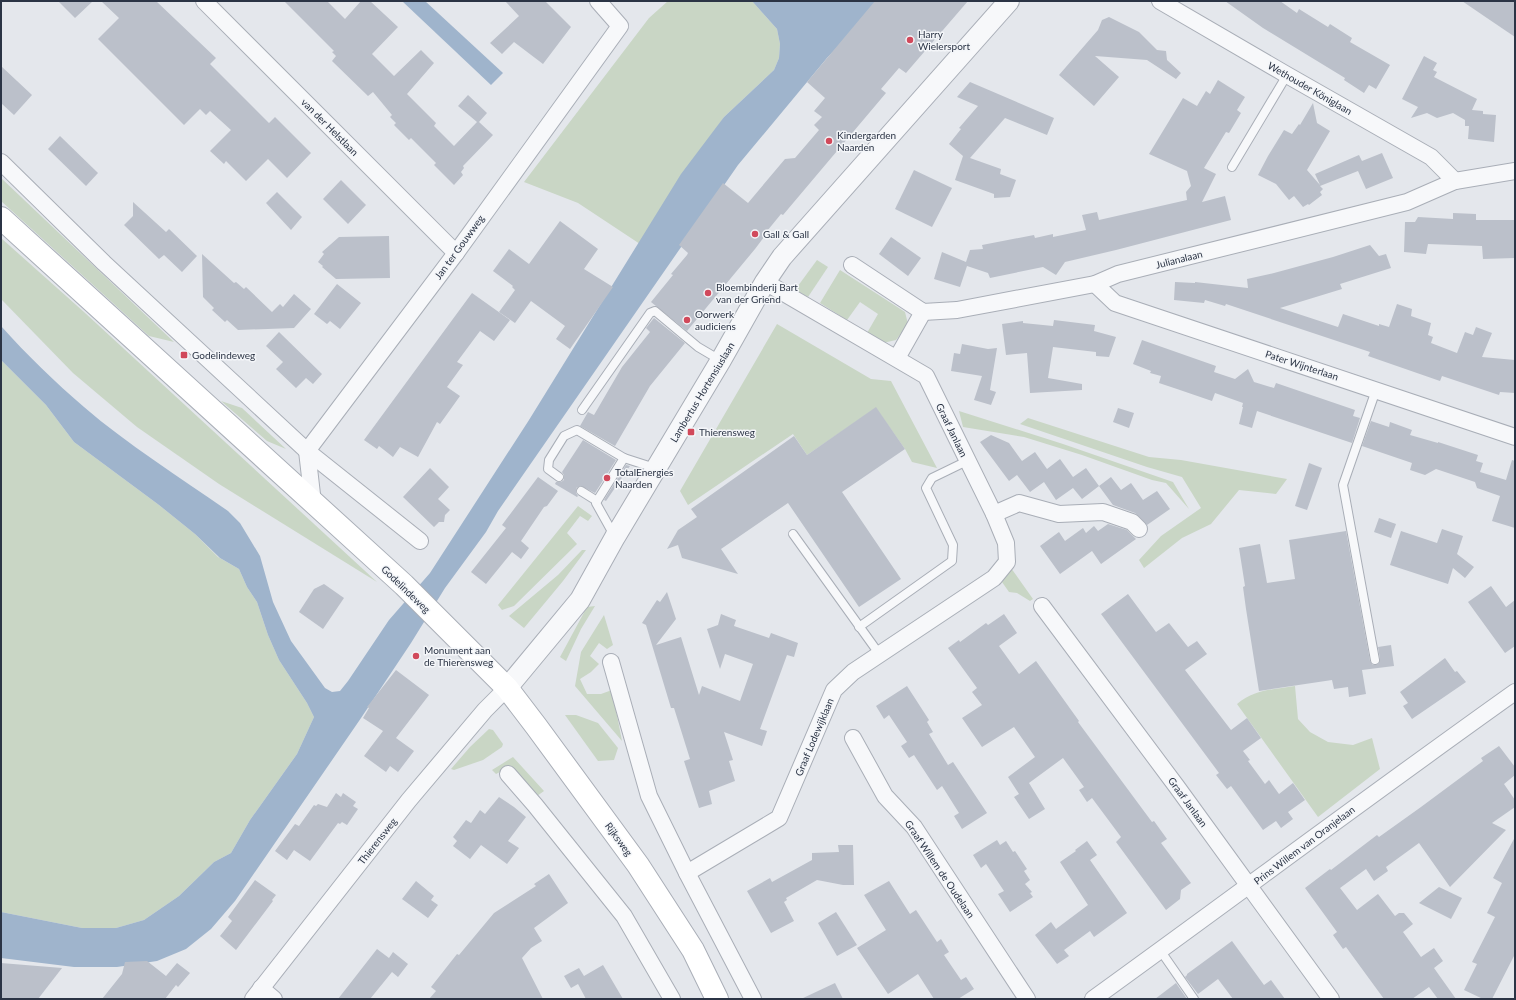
<svg xmlns="http://www.w3.org/2000/svg" width="1516" height="1000" font-family="Lato,sans-serif">
<rect width="100%" height="100%" fill="#e4e7ec"/>
<g fill="#c9d6c5">
<path d="M668,1H752L777,29L780,44L779,58L774,70L724,117L640,244L578,203L524,182L649,18Z"/>
<path d="M1,178L174,342L149,336L1,201Z"/>
<path d="M1,238L84,312L377,582L219,484L137,427L73,373L1,299Z"/>
<path d="M817,260L828,267L808,297L795,290Z"/>
<path d="M840,270L905,312L908,324L896,340L883,343L867,333L878,314L860,302L847,320L820,303Z"/>
<path d="M777,324L871,379L891,381L937,468L912,462L905,449L876,408L807,455L793,434L688,505L680,491Z"/>
<path d="M1,360L46,405L74,442L159,505L195,534L218,557L239,569L247,587L257,602L268,635L279,660L307,703L314,717L297,754L250,820L231,853L214,862L179,896L144,920L116,928H82L1,912Z"/>
<path d="M221,401L242,408L286,449L267,441Z"/>
<path d="M959,411L1063,444L1173,482L1189,509L1166,483L1152,480L1082,455L1024,437L963,427Z"/>
<path d="M1028,418L1149,457L1181,460L1287,479L1276,494L1239,490L1211,524L1182,538L1144,568L1139,560L1161,536L1201,508L1182,477L1147,467L1020,424Z"/>
<path d="M578,506L592,516L588,521L580,516L567,533L577,544L514,606L502,610L498,605Z"/>
<path d="M582,550H586L563,581L524,628L509,616L558,575Z"/>
<path d="M1011,568L1033,599L1030,601L1017,593L1009,592L1002,582Z"/>
<path d="M595,606L581,629L566,661L560,657L587,607Z"/>
<path d="M604,615L613,645L607,649L599,643L590,656L599,664L591,672L580,679L587,694H601L612,690L622,741L575,686L581,652Z"/>
<path d="M1295,686L1298,719L1310,732L1328,742L1353,745L1372,738L1380,769L1318,817L1237,704C1256,689 1271,690 1295,686Z"/>
<path d="M565,715H576L598,723L618,748L614,760L598,761Z"/>
<path d="M489,729L493,730L503,744L502,747L483,760L454,770L451,769L470,747Z"/>
<path d="M513,757L544,791L537,796L508,768L496,774L492,770Z"/>
</g>
<g fill="#9fb4cc">
<path d="M402,1H425L503,73L491,85Z"/>
<path d="M752,1H881L827,58L738,165L498,511L486,532L445,588L411,643L359,721L235,901L211,929L186,949L157,961L117,967H74L1,958V912L82,928H116L144,920L179,896L214,862L231,853L250,820L297,754L314,717L307,703L279,660L268,635L257,602L247,587L239,569L220,558L195,534L159,505L74,442L46,405L1,360V326C27,355 55,382 84,407C128,445 181,478 228,511L240,523L260,556L273,602L291,641L325,688L332,692L340,691L348,681L389,620L430,573L529,420L681,174L724,117L774,70L779,58L780,44L777,29Z"/>
</g>
<g fill="#bbc0ca">
<path d="M58,1H93L75,18Z"/>
<path d="M101,1H156L216,58L210,64L269,123L275,117L311,153L287,178L268,159L246,181L226,161L224,164L210,151L231,130L210,111L206,115L200,109L184,125L98,39L119,18Z"/>
<path d="M284,1H327L345,19L361,1H370L398,27L372,54L394,76L421,50L434,63L407,94L436,123L434,126L454,146L477,122L458,106L468,95L487,113L479,122L493,135L463,166L464,168L461,172L463,175L454,185L434,165L436,163L411,138L409,140L394,125L396,123L390,117L392,115L373,92L368,96L332,61L336,56L332,52L334,51Z"/>
<path d="M505,1H545L571,27L543,64L514,42L502,54L490,43L519,16Z"/>
<path d="M875,1H968L906,73L899,68L881,89L886,93L783,215L781,214L763,236L764,237L755,249L687,331L651,302L673,275L671,274L687,255L688,253L679,245L723,183L748,203L785,159L795,158L819,130L814,125L822,117L814,111L825,98L807,82Z"/>
<path d="M1225,1H1280L1297,13L1299,9L1328,27L1330,24L1352,38L1350,42L1390,65L1376,89L1369,85L1364,93L1344,80L1345,78L1263,28Z"/>
<path d="M1462,1H1515V37L1484,16Z"/>
<path d="M1109,17L1139,32L1157,50L1166,51L1167,60L1181,73L1176,79L1147,60L1095,56L1119,77L1094,106L1059,75L1098,30L1102,20Z"/>
<path d="M1424,56L1437,63L1433,70L1437,72L1434,77L1477,99L1472,110L1483,111V114L1496,115L1494,142L1468,139L1469,126H1465V120L1453,113L1437,118L1427,113L1411,118L1418,107L1402,99Z"/>
<path d="M1,66L32,95L14,115L1,103Z"/>
<path d="M1218,80L1245,97L1237,110L1241,113L1229,133L1226,132L1204,168L1216,174L1202,202L1225,196L1231,220L1116,250L1065,262L1056,275L1043,267L990,278L988,273L967,266L960,287L934,279L942,252L966,262L970,250L983,249L982,245L1034,235L1035,238L1053,234V237L1086,230L1082,215L1097,212L1099,220L1187,200L1186,192L1191,186L1187,171L1149,154L1183,98L1197,106L1206,91L1210,94Z"/>
<path d="M970,82L1054,118L1047,135L1005,118L970,158L1001,169L1000,174L1016,180L1010,197L994,198V194L955,180L963,156L949,144L961,129L959,128L978,106L957,97Z"/>
<path d="M1313,103L1317,123L1330,131L1307,170L1320,185L1315,174L1359,155L1362,161L1382,153L1393,178L1366,189L1358,171L1320,186L1323,189L1320,192L1322,195L1309,205L1308,204L1303,207L1294,196L1289,200L1276,184L1258,175L1268,156L1284,130L1292,134L1299,124L1300,125Z"/>
<path d="M60,136L98,173L86,186L48,149Z"/>
<path d="M914,170L952,188L932,227L895,209Z"/>
<path d="M341,180L366,205L348,224L323,199Z"/>
<path d="M277,192L302,217L291,230L266,203Z"/>
<path d="M133,202L166,232L169,229L197,256L182,272L164,255L159,259L124,225L133,216Z"/>
<path d="M1453,213L1476,214V220H1515V258L1483,259L1482,246L1428,244L1426,254L1404,252L1405,222H1415L1418,217L1453,219Z"/>
<path d="M560,221L598,249L584,269L613,287L570,349L556,339L565,326L531,301L515,323L499,312L515,290L512,287L513,286L493,271L509,249L529,264Z"/>
<path d="M389,236L390,278L336,279L322,267L323,266L318,262L324,254L322,252L339,237Z"/>
<path d="M891,237L921,258L908,276L879,254Z"/>
<path d="M1370,245L1379,256L1386,254L1391,268L1340,284L1342,289L1280,308L1338,327L1343,314L1379,326V324L1389,327L1397,304L1412,309L1411,316L1431,323L1428,335L1433,337L1431,343L1457,353L1465,332L1473,335L1476,327L1492,333L1482,357L1515,360V393L1500,392L1499,395L1442,376L1440,381L1368,356L1370,352L1226,304L1225,306L1205,300L1204,303L1174,300L1175,282L1195,283V282L1248,288L1247,279L1274,273L1333,257Z"/>
<path d="M202,254L234,283L236,282L244,289L246,287L272,312L280,304L283,307L294,294L311,309L294,328L238,330L227,320L225,322L212,310L214,308L203,297Z"/>
<path d="M337,284L361,303L340,329L330,321L327,324L314,314Z"/>
<path d="M472,293L510,320L494,341L480,331L457,362L463,365L447,387L460,396L440,424L437,422L418,457L400,447L393,457L379,446L377,449L364,440Z"/>
<path d="M654,318L685,343L650,386L615,446L580,426L588,412L594,415L622,367L650,332L646,328Z"/>
<path d="M1054,320L1095,325L1094,331L1116,337L1109,357L1096,356V352L1053,347L1048,378L1082,384V390L1030,393L1027,353L1006,355L1002,324L1023,321V323L1053,326Z"/>
<path d="M279,332L322,374L313,384L306,378L296,388L276,369L283,362L266,346Z"/>
<path d="M1142,340L1216,366L1214,372L1235,379L1248,369L1254,382L1274,388L1276,383L1355,410L1353,416L1360,418L1352,443L1257,411L1252,428L1239,424L1243,407H1242L1243,403L1215,393L1212,401L1177,389L1159,383L1161,376L1150,373L1151,371L1133,364Z"/>
<path d="M962,344L988,349L997,348L990,390L996,392L991,405L974,400L982,376L951,371L954,353L960,354Z"/>
<path d="M876,407L905,449L842,492L901,579L859,607L788,503L721,549L738,574L682,558L678,545L667,549L678,530L697,517L691,509L794,436L807,455Z"/>
<path d="M1118,408L1134,413L1129,428L1113,422Z"/>
<path d="M1371,421L1389,427L1390,422L1412,430L1410,435L1438,443V442L1478,455L1476,461L1483,463L1480,472L1506,480L1512,460L1515,461V528L1492,521L1500,496L1477,488L1475,482L1436,469L1425,475L1410,470L1412,463L1362,446Z"/>
<path d="M991,435L1009,443L1022,461L1035,452L1047,469L1060,459L1073,477L1086,468L1099,486L1082,499L1073,488L1056,500L1044,482L1030,492L1017,475L1009,481L980,442Z"/>
<path d="M583,440L616,460L595,493L581,486L576,488V493L578,496L577,497L555,484L556,482H561L564,480V475L562,472Z"/>
<path d="M1309,463L1322,468L1307,510L1295,506Z"/>
<path d="M626,465L630,466L606,501L604,500Z"/>
<path d="M430,468L449,487L438,499L450,510L445,515L444,522H439L434,527L403,497Z"/>
<path d="M538,477L558,491L547,506L544,507L521,541L529,548L521,559L512,552L486,584L471,572L506,528L502,525Z"/>
<path d="M1111,477L1121,490L1131,483L1143,500L1157,491L1170,509L1147,525L1135,513L1113,505L1099,486Z"/>
<path d="M1379,518L1396,524L1391,538L1374,532Z"/>
<path d="M1108,524L1127,530L1136,539L1101,564L1092,551L1060,574L1040,546L1059,532L1065,541L1083,528L1086,533L1094,526L1098,531Z"/>
<path d="M1442,529L1463,536L1457,554L1474,567L1465,578L1453,568L1448,584L1390,565L1401,531L1437,543Z"/>
<path d="M1346,531L1370,661L1373,665L1378,664L1380,659L1378,647L1391,645L1394,666L1362,670L1366,694L1349,697L1348,687L1334,689L1332,680L1259,691L1246,609L1243,587L1245,586L1239,548L1260,544L1267,583L1295,579L1289,540Z"/>
<path d="M324,584L344,598L323,629L299,612L314,589Z"/>
<path d="M1491,586L1506,607L1515,600V646L1505,653L1468,602Z"/>
<path d="M667,592L676,619L656,645L681,637L699,695L702,686L740,701L753,664L725,654L720,669L707,629L718,625L721,614L736,620L734,626L769,638L771,633L798,643L794,657L787,655L760,729L767,731L762,746L724,732L733,760L729,761L735,781L709,791L712,804L699,808L684,761L690,759L674,708H671L646,625L642,623L657,600L660,602Z"/>
<path d="M1128,594L1156,632L1169,623L1188,647L1197,641L1207,654L1185,670L1231,730L1247,718L1261,738L1243,751L1250,760L1248,761L1265,784L1269,780L1279,794L1293,783L1305,800L1288,812L1293,819L1281,828L1276,821L1263,830L1231,786L1227,789L1216,775L1219,773L1101,614Z"/>
<path d="M1004,614L1017,633L999,646L1019,674L1036,661L1079,721L1078,722L1152,822L1154,821L1167,839L1161,843L1191,883L1181,890L1180,899L1166,910L1116,842L1121,837L1092,798L1087,802L1079,790L1084,787L1063,758L1029,783L1045,809L1029,819L1014,797L1019,794L1008,777L1035,757L1014,727L982,747L962,718L982,705L972,692L977,688L948,648L959,640L960,642L986,623L988,625Z"/>
<path d="M1445,658L1455,672L1457,671L1466,682L1412,719L1403,706L1408,703L1400,692Z"/>
<path d="M396,670L429,695L396,738L414,751L398,772L390,766L386,772L364,756L383,731L363,718L369,708L367,707Z"/>
<path d="M907,686L929,720L927,722L933,732L929,734L948,765L953,762L987,813L962,829L954,816L959,813L942,786L937,790L914,755L909,758L901,746L907,742L889,715L884,719L876,706Z"/>
<path d="M1499,746L1515,767V775L1504,784L1515,800V807L1492,823L1506,830L1450,887L1419,843L1386,867L1388,871L1374,881L1366,869L1340,888L1357,910L1378,894L1395,916L1399,913H1404L1413,924L1403,932L1421,957L1434,948L1443,961L1434,968L1456,999H1438L1429,987L1412,999H1384L1346,947L1343,949L1333,935L1337,932L1305,888L1330,869L1331,870L1377,835L1379,837L1421,807L1483,761L1481,758Z"/>
<path d="M336,793L341,797L343,793L356,802L353,806L358,809L347,825L342,822L340,824L338,823L310,861L294,850L287,860L275,851L295,824L299,826L314,805L316,806L318,804L327,807Z"/>
<path d="M499,797L514,807L526,817L508,841L519,848L507,864L481,845L470,859L453,846L457,841L453,837L466,820L471,823L480,810L485,814Z"/>
<path d="M1515,837V954L1492,999H1483L1464,990L1477,964L1472,962L1495,917L1487,913L1502,883L1493,878Z"/>
<path d="M997,840L1000,845L1006,841L1013,852L1015,851L1027,869L1024,871L1030,880L1025,884L1032,892L1030,893L1033,897L1010,912L998,894L1004,891L986,864L981,868L973,855Z"/>
<path d="M1087,841L1097,855L1090,860L1127,913L1094,937L1090,931L1064,950L1069,956L1057,964L1035,935L1051,922L1056,929L1088,905L1060,862L1076,851L1075,850Z"/>
<path d="M838,845H853L854,885H843L817,880L786,898L787,900L784,902L794,921L771,933L747,891L770,878L772,882L812,860V853L839,852Z"/>
<path d="M549,874L568,903L534,928L542,941L531,948L522,958L543,999H429L436,991L431,987L457,954L459,955L494,913L536,886L534,884Z"/>
<path d="M255,880L276,895L272,900L273,901L236,950L220,936L232,921L228,917Z"/>
<path d="M416,881L434,896L431,900L438,905L428,918L402,899Z"/>
<path d="M889,881L910,914L916,910L937,942L941,939L949,952L944,955L961,980L966,977L974,989L958,999H934L918,974L888,994L857,948L886,930L864,895Z"/>
<path d="M1439,887L1462,898L1451,919L1419,903Z"/>
<path d="M836,912L857,945L837,956L818,923Z"/>
<path d="M1232,941L1264,985L1271,980L1285,999H1233L1218,979L1198,994L1185,977L1187,975V974Z"/>
<path d="M377,949L389,958L393,952L408,964L398,977L392,972L370,999H338Z"/>
<path d="M147,961L166,976L177,963L190,973L178,987L176,985L165,999H102L122,974L125,962Z"/>
<path d="M1,963L62,968L38,999H1Z"/>
<path d="M603,965L623,999H586L578,984L571,988L564,976L579,968L584,976Z"/>
<path d="M835,983L843,999H801Z"/>
<path d="M1176,983L1187,999H1155Z"/>
</g>
<g fill="none" stroke-linecap="round" stroke-linejoin="round">
<defs>
<g id="service">
<path d="M1232,167L1287,75"/>
<path d="M582,410L650,313L655,311L698,347L720,360"/>
<path d="M559,477L548,469L549,460L564,436L577,430L624,458"/>
<path d="M581,491L597,501"/>
<path d="M793,534L880,655"/>
<path d="M615,537L596,503L597,501L624,458L655,468"/>
<path d="M859,627L952,561L953,545L926,488L932,478L967,461"/>
<path d="M1375,660L1343,485L1376,390"/>
<path d="M1160,950L1194,999"/>
</g>
<g id="minor">
<path d="M204,1L456,253"/>
<path d="M1160,1L1287,75L1431,157L1455,181"/>
<path d="M1,162L104,263L307,451L420,541"/>
<path d="M852,265L923,312L957,310L1095,284L1118,274L1407,202L1455,181L1515,171"/>
<path d="M1095,284L1115,303L1515,437"/>
<path d="M897,358L923,312"/>
<path d="M313,503L307,451L456,253L620,26L598,1"/>
<path d="M994,514L1019,503L1059,514L1103,512L1132,522L1139,529"/>
<path d="M1042,606L1177,787L1331,999"/>
<path d="M611,662L649,796L687,873L753,999"/>
<path d="M853,738L885,796L914,827L1027,999"/>
<path d="M508,774L535,805L624,916L672,999"/>
<path d="M687,873L779,818L834,690L853,672L994,578L1007,562L1006,543L994,514L926,376L765,282"/>
<path d="M261,988L274,999"/>
<path d="M253,999L409,800L485,710L507,688"/>
<path d="M1093,999C1234,897 1373,793 1515,692"/>
</g>
<path id="tertiary" d="M507,688L580,600L615,537L721,360L765,282L782,257L1009,1"/>
<path id="secondary" d="M1,218L404,585L507,688L536,726L638,865L693,950L717,999"/>
</defs>
<use href="#service" stroke="#a9aeb7" stroke-width="10"/>
<use href="#minor" stroke="#a9aeb7" stroke-width="18"/>
<use href="#tertiary" stroke="#a9aeb7" stroke-width="22"/>
<use href="#secondary" stroke="#a9aeb7" stroke-width="24"/>
<use href="#service" stroke="#f7f8fa" stroke-width="8"/>
<use href="#minor" stroke="#f7f8fa" stroke-width="16"/>
<use href="#tertiary" stroke="#f7f8fa" stroke-width="20"/>
<use href="#secondary" stroke="#fff" stroke-width="22"/>
</g>
<g fill="#d1495b" stroke="#f4f6f9" stroke-width="1.5">
<circle cx="910" cy="40" r="4"/>
<circle cx="829" cy="141" r="4"/>
<circle cx="755" cy="234" r="4"/>
<circle cx="708" cy="293" r="4"/>
<circle cx="687" cy="320" r="4"/>
<rect x="180" y="351" width="8" height="8" rx="2"/>
<rect x="687" y="428" width="8" height="8" rx="2"/>
<circle cx="607" cy="478" r="4"/>
<circle cx="416" cy="656" r="4"/>
</g>
<g text-anchor="middle" dominant-baseline="central" stroke-width="3" stroke-linejoin="round" paint-order="stroke">
<g font-size="10" fill="#2b3445" stroke="#f4f6f9" text-anchor="start">
<text x="918" y="34">Harry<tspan x="918" dy="12">Wielersport</tspan></text>
<text x="837" y="135">Kindergarden<tspan x="837" dy="12">Naarden</tspan></text>
<text x="763" y="234">Gall &amp; Gall</text>
<text x="716" y="287">Bloembinderij Bart<tspan x="716" dy="12">van der Griend</tspan></text>
<text x="695" y="314">Oorwerk<tspan x="695" dy="12">audiciens</tspan></text>
<text x="192" y="355">Godelindeweg</text>
<text x="699" y="432">Thierensweg</text>
<text x="615" y="472">TotalEnergies<tspan x="615" dy="12">Naarden</tspan></text>
<text x="424" y="650">Monument aan<tspan x="424" dy="12">de Thierensweg</tspan></text>
</g>
<g font-size="10" fill="#2b3445" stroke="#f4f6f9">
<text transform="translate(1310 88) rotate(30)">Wethouder Königlaan</text>
<text transform="translate(330 127) rotate(45)">van der Helstlaan</text>
<text transform="translate(459 247) rotate(-54)">Jan ter Gouwweg</text>
<text transform="translate(1179 259) rotate(-14)">Julianalaan</text>
<text transform="translate(1302 365) rotate(18)">Pater Wijnterlaan</text>
<text transform="translate(702 392) rotate(-59)">Lambertus Hortensiuslaan</text>
<text transform="translate(952 430) rotate(64)">Graaf Janlaan</text>
<text transform="translate(406 589) rotate(44)">Godelindeweg</text>
<text transform="translate(814 737) rotate(-67)">Graaf Lodewijklaan</text>
<text transform="translate(1188 802) rotate(54)">Graaf Janlaan</text>
<text transform="translate(619 839) rotate(54)">Rijksweg</text>
<text transform="translate(377 841) rotate(-52)">Thierensweg</text>
<text transform="translate(1304 845) rotate(-37)">Prins Willem van Oranjelaan</text>
<text transform="translate(940 869) rotate(56)">Graaf Willem de Oudelaan</text>
</g>
</g>
<rect width="1516" height="1000" fill="none" stroke="#2b3445" stroke-width="4"/>
</svg>
